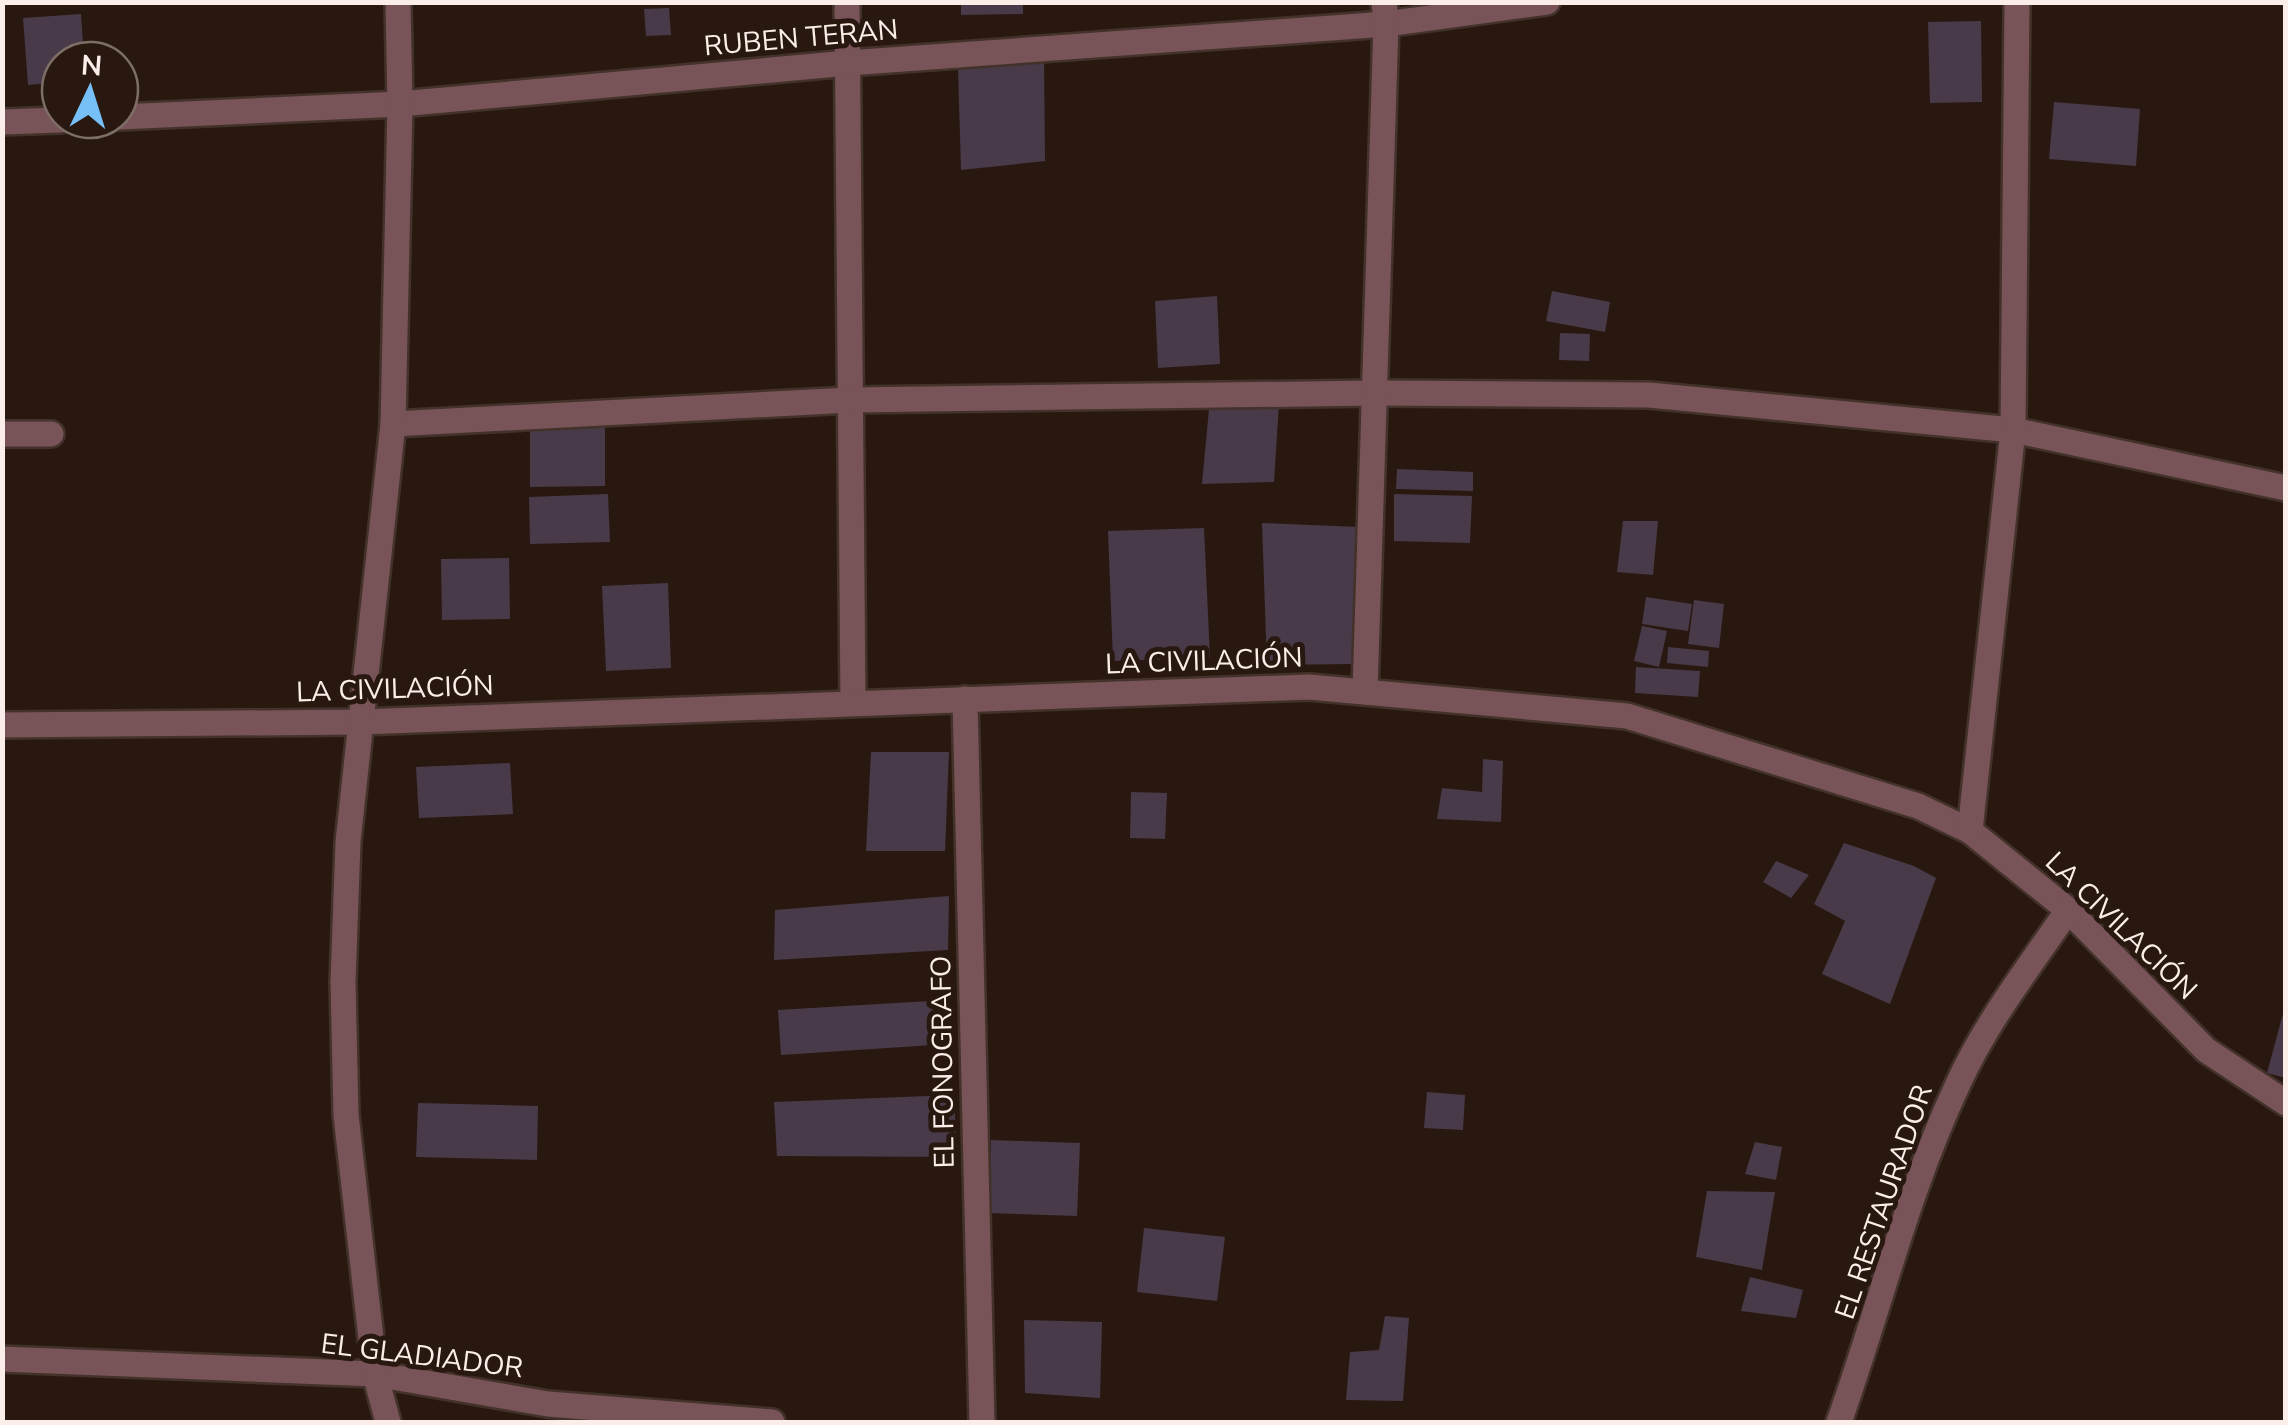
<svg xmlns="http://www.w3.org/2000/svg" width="2288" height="1425" font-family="'Nunito Sans',sans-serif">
<rect width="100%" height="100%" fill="#291810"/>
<g fill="#493a49">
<path d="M961,2H1023V14L961,15Z"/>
<path d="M669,8L671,35L646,36L644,9Z"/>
<path d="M81,14L84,60H60V82L28,85L23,18Z"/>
<path d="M1981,21L1982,102L1930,103L1928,22Z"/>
<path d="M1044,59L1045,161L961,170L958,69Z"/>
<path d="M2054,102L2140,109L2136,166L2049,159Z"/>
<path d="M1552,291L1610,302L1605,332L1546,321Z"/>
<path d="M1217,296L1220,364L1158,368L1155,301Z"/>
<path d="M1560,333L1590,334L1589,361L1559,360Z"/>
<path d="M1279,403L1274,482L1202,484L1209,409Z"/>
<path d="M530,427H605V486L530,487Z"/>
<path d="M1397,469L1473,472V491L1396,489Z"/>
<path d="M608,494L610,542L530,544L529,497Z"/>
<path d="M1394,494L1472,496L1470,543L1394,541Z"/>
<path d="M1623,521H1658L1653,575L1617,572Z"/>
<path d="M1262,523L1359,527L1354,664L1267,665Z"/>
<path d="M1204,528L1210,658L1113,661L1108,531Z"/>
<path d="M509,558L510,619L442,620L441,559Z"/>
<path d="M668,583L671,668L606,671L602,586Z"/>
<path d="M1646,597L1692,604L1688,631L1642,624Z"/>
<path d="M1694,600L1724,604L1719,648L1688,644Z"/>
<path d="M1642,626L1667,631L1659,667L1634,661Z"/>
<path d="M1668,647L1709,651L1708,667L1667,663Z"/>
<path d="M1636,667L1700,671L1698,697L1635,693Z"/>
<path d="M871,752H949L945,851H866Z"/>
<path d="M1483,759L1503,761L1501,822L1437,819L1442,788L1482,792Z"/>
<path d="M510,763L513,814L419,818L416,767Z"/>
<path d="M1131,792L1167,793L1165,839L1130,838Z"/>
<path d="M1844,843L1914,866L1936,878L1890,1004L1822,974L1845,921L1814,904Z"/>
<path d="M1776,861L1809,875L1791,898L1763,882Z"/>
<path d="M949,896L948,950L774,960L775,910Z"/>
<path d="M946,1000L948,1044L781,1055L778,1010Z"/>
<path d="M2284,1010H2286V1078L2267,1073Z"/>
<path d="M1427,1092L1465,1095L1463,1130L1424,1128Z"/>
<path d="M954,1095L957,1157L777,1156L774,1102Z"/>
<path d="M418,1103L538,1106L537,1160L416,1157Z"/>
<path d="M991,1140L1080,1143L1077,1216L989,1213Z"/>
<path d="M1755,1142L1782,1147L1776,1180L1745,1174Z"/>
<path d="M1707,1191L1775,1192L1762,1270L1696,1257Z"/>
<path d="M1144,1228L1225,1237L1217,1301L1137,1292Z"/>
<path d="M1750,1277L1803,1290L1796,1318L1741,1311Z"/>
<path d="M1385,1316L1409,1318L1403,1401L1346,1400L1350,1352L1379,1350Z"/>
<path d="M1024,1320L1102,1322L1100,1398L1025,1393Z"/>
</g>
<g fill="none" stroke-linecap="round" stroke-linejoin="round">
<defs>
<g id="street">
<path d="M847,2L853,702"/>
<path d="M120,117L400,104L848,63L1386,24L1547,2"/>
<path d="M2,122L60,120"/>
<path d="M393,424L850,400L1375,393L1649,395L2013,430L2286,488"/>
<path d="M2,434H51"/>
<path d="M1365,692L1386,24L1384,2"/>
<path d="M965,699L982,1422"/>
<path d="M2,725L360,722L1309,687L1627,716L1918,806L1970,831L2068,910L2206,1050L2286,1103"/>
<path d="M1970,831L2013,430L2017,2"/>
<path d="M2,1359L375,1374L548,1404L772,1422"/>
<path d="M388,1422L375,1374L346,1115L343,982L348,842L393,424L400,104L398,2"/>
<path d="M1839,1422C1879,1310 1907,1192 1958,1084C1986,1022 2030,966 2068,910"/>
</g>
</defs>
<use href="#street" stroke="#42322a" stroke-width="30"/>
<use href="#street" stroke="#785358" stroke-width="25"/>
</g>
<g text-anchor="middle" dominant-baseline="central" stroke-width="10" stroke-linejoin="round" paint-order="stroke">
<g font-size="28" fill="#fbeee8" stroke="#291810">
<text transform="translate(801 38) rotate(-5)">RUBEN TERAN</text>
<text transform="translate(1204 661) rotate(-2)">LA CIVILACIÓN</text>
<text transform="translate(395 689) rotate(-2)">LA CIVILACIÓN</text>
<text transform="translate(2121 926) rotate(44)">LA CIVILACIÓN</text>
<text transform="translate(943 1062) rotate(-91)">EL FONOGRAFO</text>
<text transform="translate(1884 1202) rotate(-71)">EL RESTAURADOR</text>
<text transform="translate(422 1356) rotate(7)">EL GLADIADOR</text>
</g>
</g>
<rect width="2288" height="1425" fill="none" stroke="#fbeee8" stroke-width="10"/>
<g transform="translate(90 90) rotate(4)"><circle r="48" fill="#291810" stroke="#7d6e66" stroke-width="2.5"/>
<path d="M0-8L18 38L0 25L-18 38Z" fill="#77c0f7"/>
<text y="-15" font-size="28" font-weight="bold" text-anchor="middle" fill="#fbeee8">N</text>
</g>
</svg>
